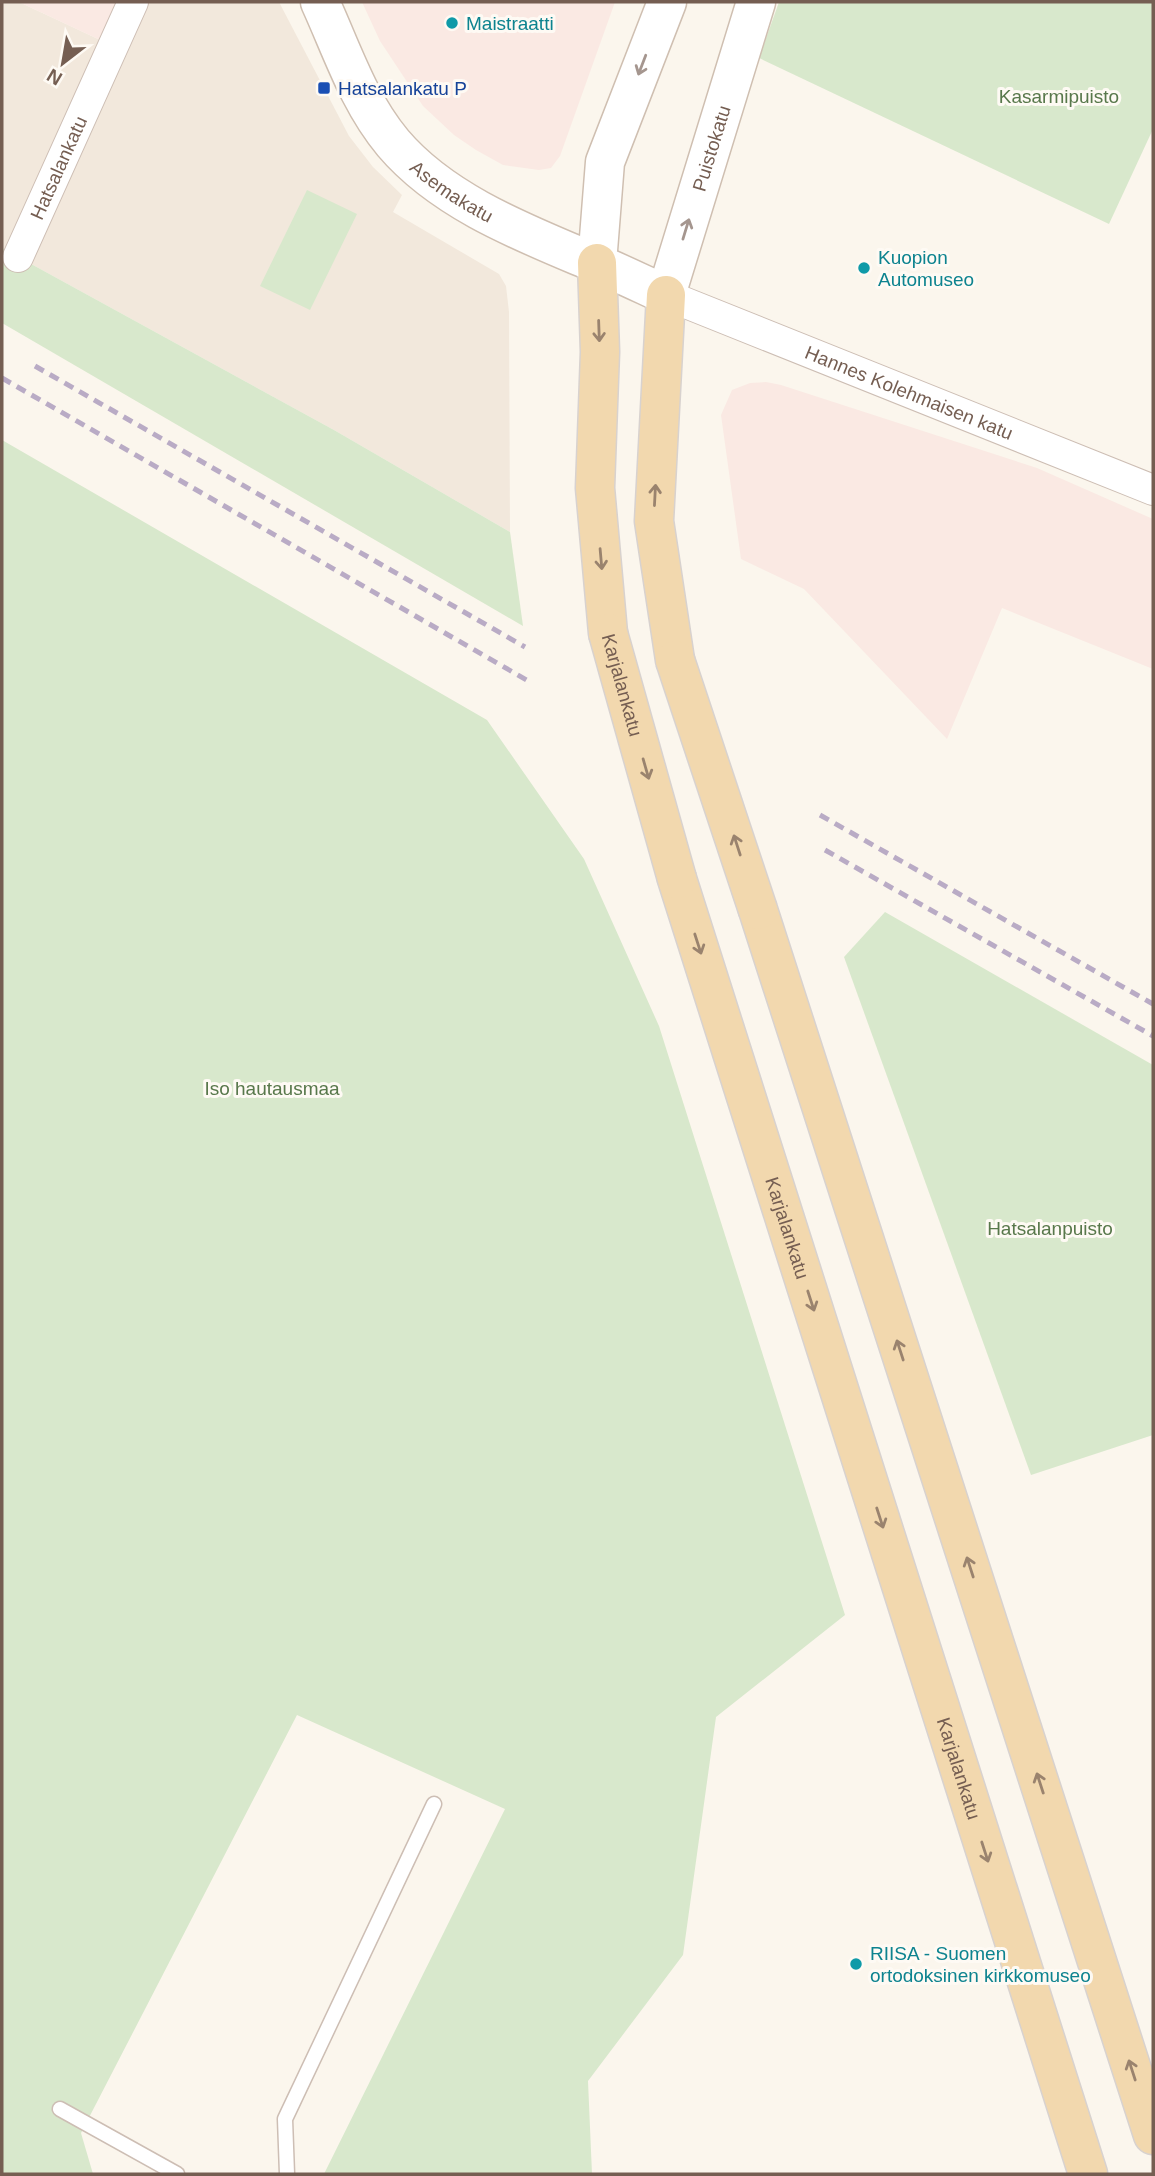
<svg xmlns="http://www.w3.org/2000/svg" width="1155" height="2176" font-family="Arial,sans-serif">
<rect width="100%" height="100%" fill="#fbf6ed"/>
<path fill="#f2e8dc" d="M2,2H19L113,46L133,2H279L349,136L373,167L402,195L393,212L499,274L506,286L509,312L510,532L334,430L2,248Z"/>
<g fill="#fae9e3">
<path d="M19,2H133L113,46Z"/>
<path d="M362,2H615L560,156L551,168L539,170L503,165L476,150L454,135L423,106L380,41Z"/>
<path d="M766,382L781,385L1037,468L1153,519V669L1002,608L947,739L804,589L741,559L721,415L732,390L750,383Z"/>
</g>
<g fill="#d8e8cc">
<path d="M779,2H1153V129L1109,224L759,58Z"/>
<path d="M307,190L357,214L310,310L260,286Z"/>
<path d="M2,248L334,430L510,532L523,626L2,323Z"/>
<path d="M2,440L487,720L584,859L659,1026L845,1615L716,1717L683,1955L588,2081L592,2174H324L505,1809L297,1715L81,2133L93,2174H2Z"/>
<path d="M885,912L1153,1065V1435L1031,1475L844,957Z"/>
</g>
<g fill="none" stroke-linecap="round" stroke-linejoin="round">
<defs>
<g id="lane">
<path d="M60,2109L177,2174"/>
<path d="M287,2174L285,2119L434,1804"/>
</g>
<g id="street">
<path id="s1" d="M18,257L133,2"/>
<path id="s2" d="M666,295L1153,490"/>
</g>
<g id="secondary">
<path id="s3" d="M320,2C342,50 358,101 393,143C443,202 524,233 593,262C618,272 642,284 666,295L756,2"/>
<path d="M597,263L605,162L667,2"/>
</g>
<g id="primary">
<path d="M597,263L600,352L595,488L608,633"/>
<path d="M666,295L654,521L675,660"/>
<path id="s4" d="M677,879L1088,2174"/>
<path d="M758,910L1153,2135"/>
</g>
</defs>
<use href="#lane" stroke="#cdbeb4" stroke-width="17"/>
<use href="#street" stroke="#cdbeb4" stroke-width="32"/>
<use href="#secondary" stroke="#cfbfb1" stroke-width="41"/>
<use href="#primary" stroke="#d8d2cf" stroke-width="41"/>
<use href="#lane" stroke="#fff" stroke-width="14"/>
<use href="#street" stroke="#fff" stroke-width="30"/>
<use href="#secondary" stroke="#fff" stroke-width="38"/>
<use href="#primary" stroke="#f2d8ae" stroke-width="38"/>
<g stroke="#b9abc5" stroke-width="5" stroke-dasharray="10 7" stroke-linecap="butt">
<path d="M35,366L525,647"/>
<path d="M2,378L530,682"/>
<path d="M820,815L1153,1004"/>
<path d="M825,850L1153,1036"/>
</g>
<defs>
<g id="primary-bridge">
<path id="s5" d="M608,633L677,879"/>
<path d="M675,660L758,910"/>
</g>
</defs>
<use href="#primary-bridge" stroke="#d8d2cf" stroke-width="41" stroke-linecap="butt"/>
<use href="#primary-bridge" stroke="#f2d8ae" stroke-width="38"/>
</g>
<defs><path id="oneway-shaft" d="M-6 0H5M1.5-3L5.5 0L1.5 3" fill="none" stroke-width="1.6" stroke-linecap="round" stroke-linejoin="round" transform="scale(1.75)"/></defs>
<g stroke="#a5968f">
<use href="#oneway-shaft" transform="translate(642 65) rotate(111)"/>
<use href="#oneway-shaft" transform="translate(686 229) rotate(-73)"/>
</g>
<g stroke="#9a836e">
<use href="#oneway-shaft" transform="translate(599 331) rotate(88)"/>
<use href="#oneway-shaft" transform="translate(655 495) rotate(-87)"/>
<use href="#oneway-shaft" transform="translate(601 559) rotate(85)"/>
<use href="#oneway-shaft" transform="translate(646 769) rotate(74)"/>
<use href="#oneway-shaft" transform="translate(737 845) rotate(-108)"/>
<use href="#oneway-shaft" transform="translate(698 944) rotate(72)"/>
<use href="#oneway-shaft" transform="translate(811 1301) rotate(72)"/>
<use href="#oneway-shaft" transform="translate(900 1350) rotate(-108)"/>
<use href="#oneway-shaft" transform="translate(880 1518) rotate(72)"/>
<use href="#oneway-shaft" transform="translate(970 1567) rotate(-108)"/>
<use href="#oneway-shaft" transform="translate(1040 1783) rotate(-108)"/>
<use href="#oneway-shaft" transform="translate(985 1852) rotate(72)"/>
<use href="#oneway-shaft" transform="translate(1132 2070) rotate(-108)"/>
</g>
<g fill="#0f9aa8" stroke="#fefaf4" stroke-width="2.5">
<circle cx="452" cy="23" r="7"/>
<circle cx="864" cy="268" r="7"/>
<circle cx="856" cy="1964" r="7"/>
</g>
<rect fill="#1a4fb4" stroke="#fefaf4" stroke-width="2.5" x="317" y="81" width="14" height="14" rx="3.5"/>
<g text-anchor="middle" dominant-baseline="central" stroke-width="6" stroke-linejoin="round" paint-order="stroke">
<g font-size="19" fill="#0d838f" stroke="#fefaf4" text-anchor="start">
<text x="466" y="23">Maistraatti</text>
<text x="878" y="257">Kuopion<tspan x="878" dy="22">Automuseo</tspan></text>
<text x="870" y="1953">RIISA - Suomen<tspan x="870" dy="22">ortodoksinen kirkkomuseo</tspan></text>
</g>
<g font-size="19" fill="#164399" stroke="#fefaf4" text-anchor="start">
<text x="338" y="88">Hatsalankatu P</text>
</g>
<g font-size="19" fill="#58784b" stroke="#fefaf4">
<text x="1059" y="96">Kasarmipuisto</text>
<text x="272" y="1088">Iso hautausmaa</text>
<text x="1050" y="1228">Hatsalanpuisto</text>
</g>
<g font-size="19" fill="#755e52" stroke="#fefaf4">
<text stroke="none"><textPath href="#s3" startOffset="628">Puistokatu</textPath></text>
<text stroke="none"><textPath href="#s1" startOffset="98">Hatsalankatu</textPath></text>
<text stroke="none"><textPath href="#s3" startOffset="236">Asemakatu</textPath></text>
<text stroke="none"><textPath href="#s2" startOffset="262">Hannes Kolehmaisen katu</textPath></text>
<text stroke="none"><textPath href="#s5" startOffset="54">Karjalankatu</textPath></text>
<text stroke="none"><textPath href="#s4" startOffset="366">Karjalankatu</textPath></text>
<text stroke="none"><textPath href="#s4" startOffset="933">Karjalankatu</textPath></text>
</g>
</g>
<rect width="1155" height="2176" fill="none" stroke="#755e52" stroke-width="7"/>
<g transform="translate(63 63) rotate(211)" stroke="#fefaf4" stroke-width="5" paint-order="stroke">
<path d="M0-5L12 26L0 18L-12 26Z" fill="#755e52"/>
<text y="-10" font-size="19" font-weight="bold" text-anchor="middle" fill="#755e52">N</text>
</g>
</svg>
